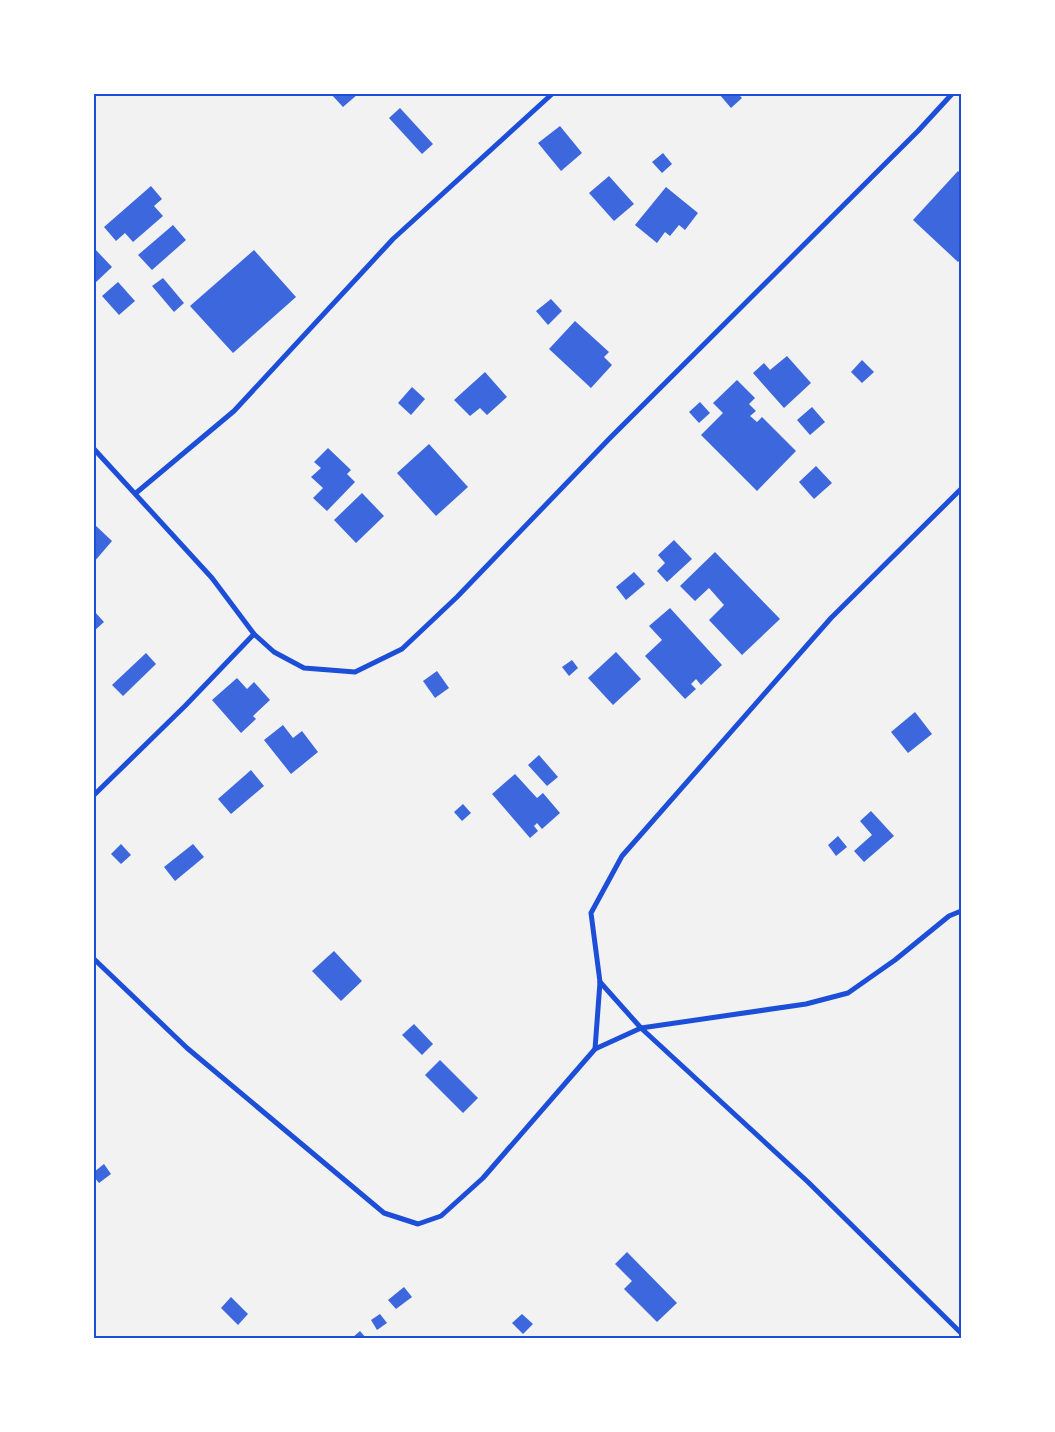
<svg xmlns="http://www.w3.org/2000/svg" width="1055" height="1432" font-family="Manrope,sans-serif">
<rect width="100%" height="100%" fill="#f2f2f2"/>
<g fill="#3d67dc">
<path d="M331,94H358L343,107Z"/>
<path d="M719,94H738L742,98L731,108Z"/>
<path d="M400,108L433,144L422,154L389,118Z"/>
<path d="M560,126L582,153L561,171L538,143Z"/>
<path d="M663,153L672,164L662,173L652,162Z"/>
<path d="M958,171L961,174V259L958,262L913,220Z"/>
<path d="M609,176L634,204L614,221L589,193Z"/>
<path d="M151,186L162,199L154,206L163,216L133,242L125,233L116,241L104,227Z"/>
<path d="M666,187L698,213L685,230L679,225L670,236L665,232L657,243L635,225Z"/>
<path d="M173,225L186,240L152,270L138,255Z"/>
<path d="M94,248L112,267L94,284Z"/>
<path d="M254,250L296,297L233,353L190,306Z"/>
<path d="M163,278L184,303L174,312L152,286Z"/>
<path d="M118,282L135,301L119,315L102,296Z"/>
<path d="M551,299L562,311L548,325L536,311Z"/>
<path d="M575,321L609,352L604,357L612,365L591,388L549,349Z"/>
<path d="M787,356L811,383L784,408L753,373L764,363L770,370Z"/>
<path d="M862,360L874,372L862,383L851,372Z"/>
<path d="M485,372L507,397L487,415L480,408L470,416L454,400Z"/>
<path d="M737,380L755,398L749,404L756,411L750,416L757,422L762,417L796,451L757,491L701,435L723,413L713,403Z"/>
<path d="M412,387L425,399L411,415L398,403Z"/>
<path d="M700,402L710,413L699,423L689,412Z"/>
<path d="M812,407L825,422L810,435L797,420Z"/>
<path d="M429,444L468,487L436,516L397,473Z"/>
<path d="M328,448L351,470L347,474L355,482L327,511L313,498L323,488L311,477L321,468L314,462Z"/>
<path d="M816,466L832,483L814,499L799,482Z"/>
<path d="M362,493L384,516L356,543L334,520Z"/>
<path d="M94,524L112,541L94,562Z"/>
<path d="M674,540L692,559L667,582L657,571L665,563L658,555Z"/>
<path d="M715,552L780,619L742,655L709,620L724,605L709,588L695,601L680,586Z"/>
<path d="M634,572L645,584L626,600L616,587Z"/>
<path d="M670,608L722,665L701,685L696,679L691,684L696,689L685,699L645,656L662,640L649,626Z"/>
<path d="M94,611L104,622L94,631Z"/>
<path d="M616,652L641,679L613,705L588,678Z"/>
<path d="M146,653L156,664L123,696L112,685Z"/>
<path d="M572,660L578,668L569,676L562,667Z"/>
<path d="M437,671L449,688L435,698L423,681Z"/>
<path d="M237,678L247,689L254,682L270,700L253,716L256,719L241,733L212,700Z"/>
<path d="M915,712L932,734L908,753L891,732Z"/>
<path d="M283,725L293,738L302,731L318,752L291,774L264,740Z"/>
<path d="M539,755L558,777L547,786L528,765Z"/>
<path d="M251,770L264,786L231,814L218,799Z"/>
<path d="M515,774L537,798L543,793L560,813L542,829L537,823L534,826L538,831L530,838L492,794Z"/>
<path d="M463,804L471,813L462,821L454,812Z"/>
<path d="M871,811L894,836L864,862L854,851L872,835L860,821Z"/>
<path d="M838,836L847,847L836,856L828,845Z"/>
<path d="M121,844L131,855L121,864L111,854Z"/>
<path d="M193,844L204,857L175,881L164,867Z"/>
<path d="M334,951L362,981L341,1001L312,971Z"/>
<path d="M414,1024L433,1044L422,1055L402,1035Z"/>
<path d="M440,1060L478,1098L463,1113L425,1075Z"/>
<path d="M104,1164L111,1174L99,1183L94,1177V1172Z"/>
<path d="M627,1252L677,1303L657,1322L624,1289L632,1281L615,1264Z"/>
<path d="M404,1287L412,1297L396,1309L388,1300Z"/>
<path d="M231,1297L248,1314L238,1325L221,1308Z"/>
<path d="M380,1314L387,1323L377,1330L371,1320Z"/>
<path d="M522,1314L533,1324L523,1334L512,1323Z"/>
<path d="M360,1331L366,1338H352Z"/>
</g>
<g fill="none" stroke-linecap="round" stroke-linejoin="round">
<g stroke="#1d4ed8" stroke-width="5">
<path d="M94,449L212,578L254,634L274,652L304,668L355,672L402,649L457,597L610,438L918,131L952,94"/>
<path d="M136,493L234,411L393,239L552,94"/>
<path d="M94,795L185,706L254,634"/>
<path d="M94,959L187,1048L384,1213L418,1224L441,1216L483,1178L595,1049L641,1028L806,1004L848,993L895,960L949,916L961,911"/>
<path d="M600,982L641,1028L808,1182L961,1333"/>
<path d="M595,1049L600,982L591,913L622,856L831,618L961,489"/>
</g>
</g>
<rect width="1055" height="1432" fill="none" stroke="#ffffff" stroke-width="190"/>
<rect x="95" y="95" width="865" height="1242" fill="none" stroke="#1d4ed8" stroke-width="2"/>
</svg>
